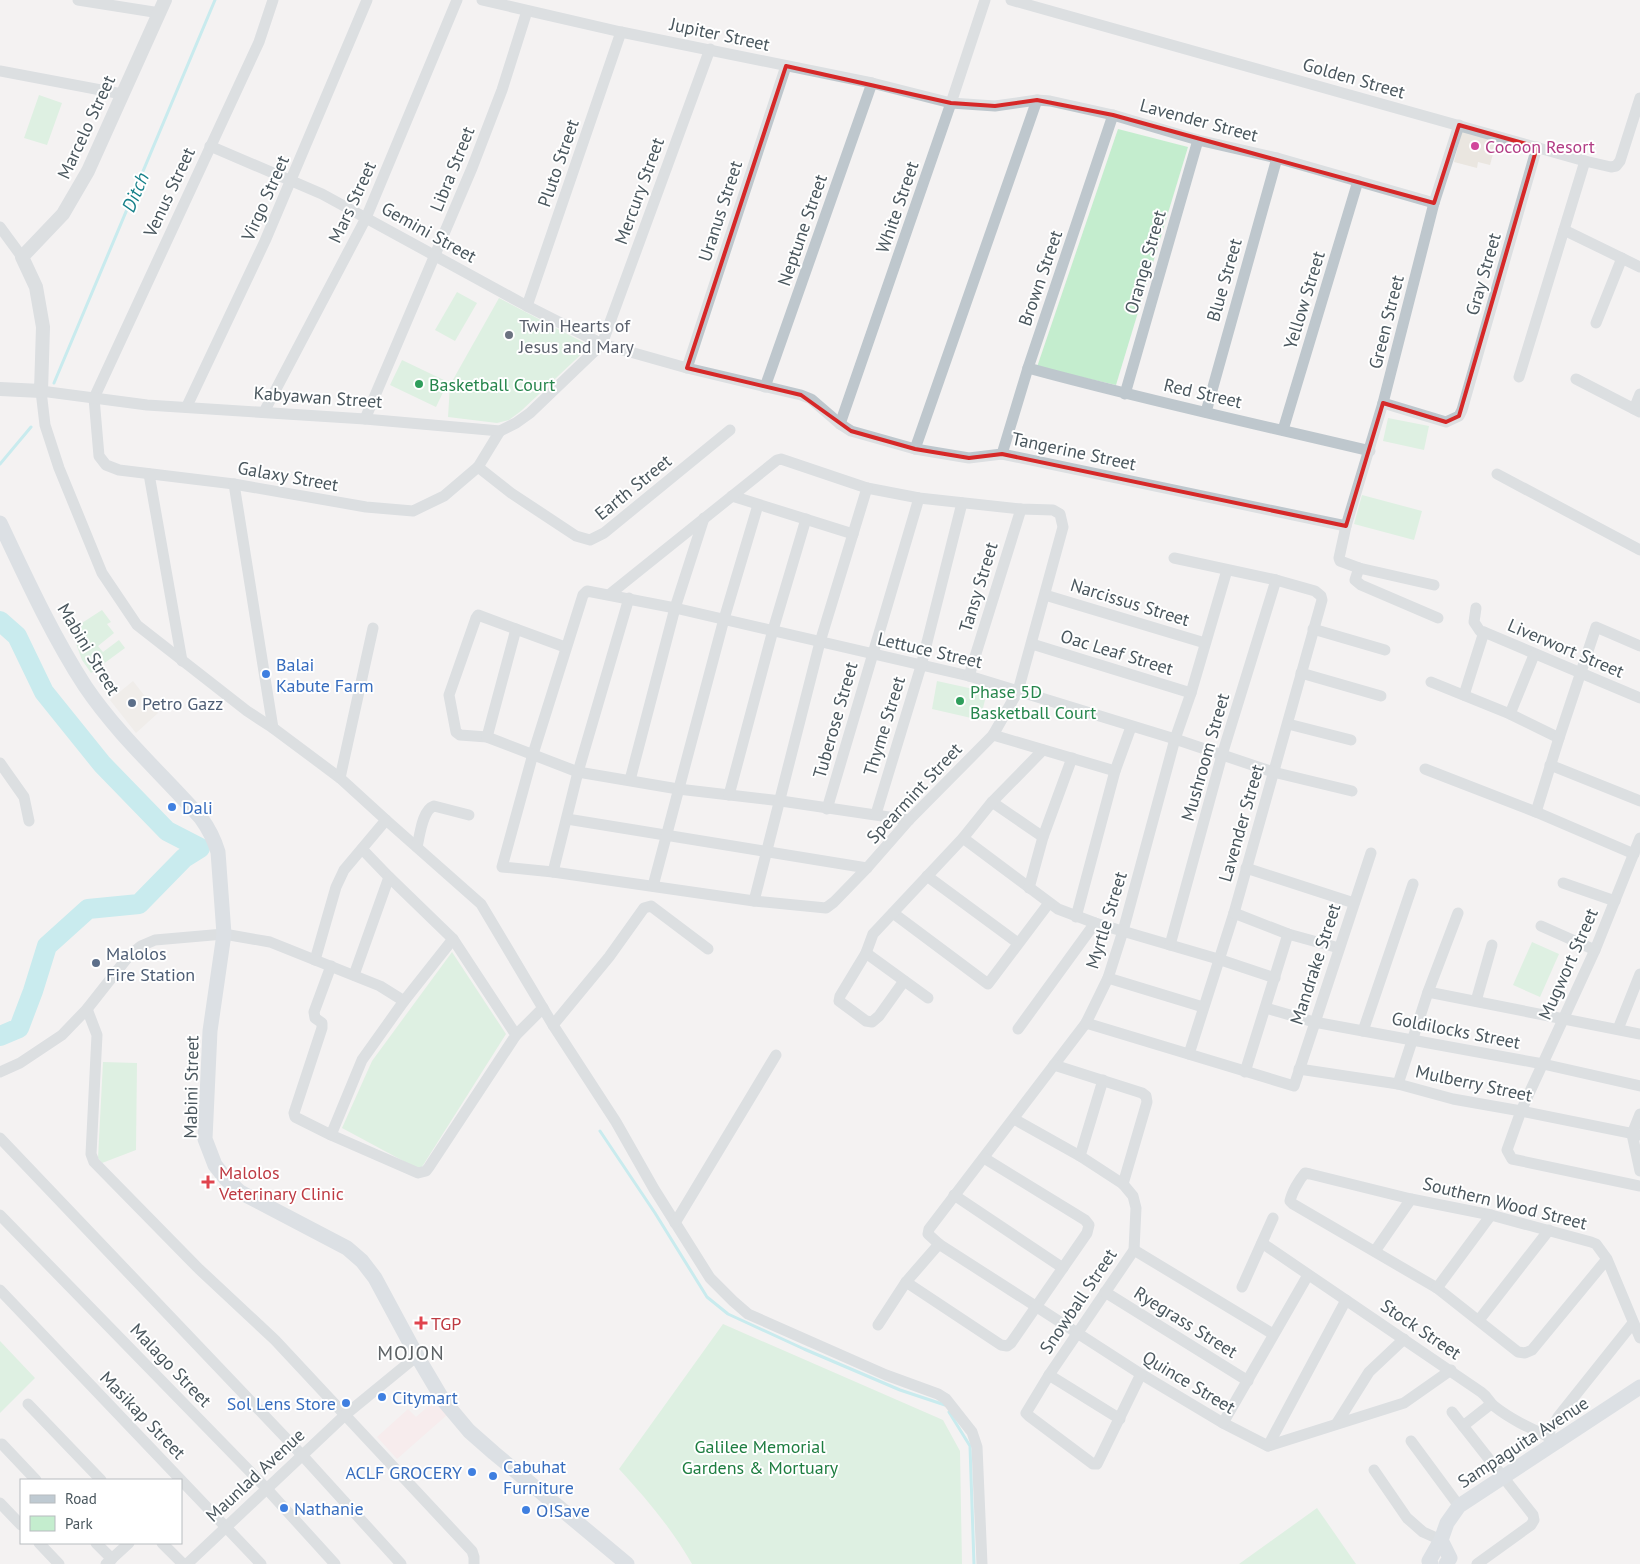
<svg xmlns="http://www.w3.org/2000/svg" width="1640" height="1564" font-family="'PT Sans',sans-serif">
<rect width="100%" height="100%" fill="#f4f2f2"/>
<g fill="#eae6e0">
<path d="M1462,131L1497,139L1490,165L1478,162L1477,168L1454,162Z"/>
<path d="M133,681L158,713L136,733L110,700Z"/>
</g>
<path fill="#fae5e6" d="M434,1401L447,1415L397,1459L377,1437L408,1409L416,1417Z"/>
<g fill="#c4edce">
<path d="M39,95L62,103L47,145L24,138Z"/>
<path d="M1118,129L1188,147L1116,385L1037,367Z"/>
<path d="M457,292L477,303L455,341L435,330Z"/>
<path d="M499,298L590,346L521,411L509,420L497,423L448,417L450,385Z"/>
<path d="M402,360L448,382L436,407L390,385Z"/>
<path d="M1388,418L1429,426L1424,450L1383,441Z"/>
<path d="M1362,495L1422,511L1414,540L1354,524Z"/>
<path d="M102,610L111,622L107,624L114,633L98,646L103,652L119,640L125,648L91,673L82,660L71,630Z"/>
<path d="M937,681L987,692L980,720L932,709Z"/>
<path d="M1532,942L1559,954L1540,997L1513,985Z"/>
<path d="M452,952L506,1034L420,1170L342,1128L372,1061Z"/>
<path d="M103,1062L137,1063L136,1150L102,1163L98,1158Z"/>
<path d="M723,1324L943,1420L960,1451L962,1564H692C672,1529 646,1498 619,1469Z"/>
<path d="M0,1341L35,1378L0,1413Z"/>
<path d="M1317,1508L1356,1564H1239Z"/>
</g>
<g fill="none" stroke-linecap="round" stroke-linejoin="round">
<g stroke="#94e2e8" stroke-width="3">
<path d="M54,383L215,0"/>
<path d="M0,464L31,427"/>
<path d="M600,1131L655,1213L707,1297L728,1314L804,1349L900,1390L945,1405"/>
<path d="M949,1412L970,1446L974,1564"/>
</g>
<path stroke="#94e2e8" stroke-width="20" d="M0,621L17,636L44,692L102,764L167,831L200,848L184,858L139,904L88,909L47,946L33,991L19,1028L0,1036"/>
<g stroke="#bec7cd" stroke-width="11">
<path d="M78,0L160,13"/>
<path d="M273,0L259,42L94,398L99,456L106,465L119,470L234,484L366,507L413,511L444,496L478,467L500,431"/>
<path d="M482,0L621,32L872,83L951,103L995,106L1037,100L1050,101L1113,115L1198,140L1277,158L1434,203"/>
<path d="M1011,0L1585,161L1611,167L1616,166L1620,161L1640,98"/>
<path d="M0,71L122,94"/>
<path d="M210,146L322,194L527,306L602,344L687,368L801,395L811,399L840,424L851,431L915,449L969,458L1002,454L1346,526"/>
<path d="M0,227L22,257"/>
<path d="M1564,230L1640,267"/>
<path d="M527,306L621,32"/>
<path d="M1596,323L1622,258"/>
<path d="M687,368L786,66"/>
<path d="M1028,368C1141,399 1256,424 1370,451"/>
<path d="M1519,377L1585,161"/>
<path d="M1576,379L1640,412"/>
<path d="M765,387L872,83"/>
<path d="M1125,394L1198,140"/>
<path d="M1383,403L1446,422L1459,416L1462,410L1537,147"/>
<path d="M187,406L265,241L367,0"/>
<path d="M1634,409L1640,394"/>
<path d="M264,412L366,218L457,0"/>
<path d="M1206,412L1277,158"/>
<path d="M365,419L472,168L502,90L527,11"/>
<path d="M840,424L951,103L985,0"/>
<path d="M1283,430L1358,181"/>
<path d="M915,449L1037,100"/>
<path d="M1002,454L1028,368L1113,115"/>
<path d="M478,467L511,493L576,536L590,540L604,533L730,430"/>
<path d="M149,474L182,661"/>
<path d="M1497,474L1640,550"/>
<path d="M234,484L273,728"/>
<path d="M732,496L853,534"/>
<path d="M1174,558L1276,580L1315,591L1321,596L1322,600L1234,913L1189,1054"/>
<path d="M1359,568L1355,580L1361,585L1438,618"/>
<path d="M1227,570L1191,693L1175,739L1123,931L1108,978L1086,1023L929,1229L928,1234L939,1244L1141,1374L1223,1423L1268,1446L1404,1403L1451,1370"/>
<path d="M1434,585L1359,568L1340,561L1339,558L1346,526L1383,403L1434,203L1459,125"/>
<path d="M610,594L777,460L781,459L867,488L919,498L1021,509L1053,510L1060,514L1063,527L1018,691L993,735L909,820L867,868L834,902L826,908L754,901L553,872L502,867L533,754L583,595L587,591L675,608L969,676L1175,739L1273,772L1352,791"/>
<path d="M1045,595L1205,643"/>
<path d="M1476,608L1474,622L1480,631L1484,632"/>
<path d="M1313,629L1385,650"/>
<path d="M1032,644L1191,693"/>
<path d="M565,647L478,615L476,618L449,695L456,732L460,735L487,737L578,772L678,789L781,801L909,820"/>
<path d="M1301,673L1381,696"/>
<path d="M969,676L1021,509"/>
<path d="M1431,682L1510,714L1559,738"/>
<path d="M1464,695L1484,632L1640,698"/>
<path d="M1510,714L1534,655"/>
<path d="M1288,724L1351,740"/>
<path d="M993,735L1115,771"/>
<path d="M487,737L516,629"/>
<path d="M0,763L24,797L29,821"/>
<path d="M1550,765L1640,801"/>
<path d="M1425,769L1536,812L1634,854"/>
<path d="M340,778L273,728L247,711L137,625L102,573L59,468L45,425L41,391L147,405L365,419L500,431L516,423L530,413L602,344L710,49"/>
<path d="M630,780L675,608L704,518"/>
<path d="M729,795L773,630L806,519"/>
<path d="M992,802L1043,837"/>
<path d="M827,809L919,498"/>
<path d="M1536,812L1559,738L1596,627L1640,646"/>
<path d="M876,814L921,666L962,503"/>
<path d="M567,819L867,868"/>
<path d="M386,820L481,904L553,1025L616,1122L654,1189L710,1278L733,1301L748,1314L886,1375L938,1394L946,1399L972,1432L977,1447L982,1564"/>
<path d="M963,838L1058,909L1095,923L1218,959L1275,978"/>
<path d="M1640,838L1595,950L1521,1111L1507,1150L1512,1159L1640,1186"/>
<path d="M417,847C420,835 422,810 434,806L469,815"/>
<path d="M362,849L389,877"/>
<path d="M1246,868L1354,903"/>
<path d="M553,872L578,772L629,598"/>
<path d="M927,876L1018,943"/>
<path d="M1563,883L1615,901"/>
<path d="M653,886L724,619L758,505"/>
<path d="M1029,888L1043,837L1072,758"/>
<path d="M754,901L820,642L867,488"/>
<path d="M893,913L988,984L1049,903"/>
<path d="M1234,913L1288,934L1339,948"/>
<path d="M1076,917L1115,771L1131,727"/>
<path d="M1541,926L1595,950"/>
<path d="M1170,945L1222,755L1276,580"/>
<path d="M866,953L928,998"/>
<path d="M315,960L336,887L344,870L386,820L340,778L373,628"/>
<path d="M331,966L314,1012L315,1018L322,1023V1028L294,1113L295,1117L331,1135L418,1173L426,1171L429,1167L516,1035L453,939L389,877L354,975"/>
<path d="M1108,978L1203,1007"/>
<path d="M904,981L879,1016L872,1022L866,1021L839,1001L840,996L866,953L873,934L963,838L992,802L1043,750"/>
<path d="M1428,992L1640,1034"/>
<path d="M1476,1001L1492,945"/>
<path d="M1266,1008L1314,1022L1543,1064L1640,1086"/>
<path d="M87,1009L97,1035L91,1154L94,1162L199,1269L275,1340L472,1551L474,1557V1564"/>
<path d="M1086,1023L1294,1086L1371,853"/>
<path d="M553,1025L609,957L644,908L651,906L708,949"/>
<path d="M1018,1029L1095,923"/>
<path d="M1618,1029L1640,974"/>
<path d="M1363,1031L1413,884"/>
<path d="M516,1035L543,1008"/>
<path d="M1054,1065L1142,1093L1146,1096L1147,1102L1123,1184"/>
<path d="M1299,1069L1398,1084L1453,1099L1521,1111L1640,1135"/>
<path d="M0,1072L20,1063L62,1035L87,1009L128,957L141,946L155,940L224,934L270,942L380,986L404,1001"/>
<path d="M1245,1072L1288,934"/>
<path d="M1398,1084L1428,992L1458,913"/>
<path d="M1640,1114L1632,1134L1640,1171"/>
<path d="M1014,1119L1080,1156L1123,1184L1133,1196L1136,1208L1134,1250L1049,1375L1026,1413L1029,1416L1093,1464H1097L1141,1374"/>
<path d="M331,1135L362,1060L404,1001L453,939"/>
<path d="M0,1138L302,1455L401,1564"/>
<path d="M1080,1156L1103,1080"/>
<path d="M954,1195L1063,1268"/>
<path d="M0,1215L266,1488L335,1564"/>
<path d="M675,1223L776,1055"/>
<path d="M1262,1243L1481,1392C1488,1397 1489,1402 1494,1406C1514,1422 1537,1431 1560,1442"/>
<path d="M1134,1250L1273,1334"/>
<path d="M1375,1251L1411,1199"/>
<path d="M1607,1259L1532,1350L1525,1353L1518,1352L1437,1288L1293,1204L1290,1201C1292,1192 1299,1180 1305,1173L1310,1174L1411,1199L1491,1215L1591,1242L1596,1244L1607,1259L1640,1338"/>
<path d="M906,1282L1001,1345L1007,1346L1011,1343L1087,1233L1089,1225L1085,1220L984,1158"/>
<path d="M1242,1287L1273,1218"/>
<path d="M1437,1288L1491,1215"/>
<path d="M0,1290L261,1564"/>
<path d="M1105,1292L1248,1381"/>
<path d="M1479,1320L1549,1230"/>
<path d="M878,1325L906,1282L939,1244"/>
<path d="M1049,1375L1120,1419"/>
<path d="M28,1404L101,1480"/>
<path d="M1452,1412L1533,1515L1534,1520L1531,1525L1477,1564"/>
<path d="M1223,1423L1308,1275"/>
<path d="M1337,1423L1369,1372L1404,1339"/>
<path d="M1463,1426L1491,1404"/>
<path d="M1547,1436L1558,1417L1633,1323"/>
<path d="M1411,1441L1459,1506"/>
<path d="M2,1444L36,1480"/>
<path d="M1268,1446L1346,1300"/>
<path d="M1374,1470L1407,1518L1423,1532L1441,1540"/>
<path d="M0,1503L21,1525"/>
<path d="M39,1543L59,1564"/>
<path d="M96,1543L112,1559"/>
<path d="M162,1543L183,1564"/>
<path d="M106,1564L129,1543"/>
<path d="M187,1564L345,1415L417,1356"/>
</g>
<path stroke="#bec7cd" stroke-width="14" d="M0,389L41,391L43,327L36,287L22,257L63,214L88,171L165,0"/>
<g stroke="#bfcad2" stroke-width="15">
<path d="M0,523C26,578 52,635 85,686C118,735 162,774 201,818C209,829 214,839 218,852L224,934L210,1031L205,1139L215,1165L226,1179L240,1192L347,1248L362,1261L375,1278L417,1356L443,1400L469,1431L494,1453L627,1564"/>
<path d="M1441,1540L1450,1558L1446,1564"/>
<path d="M1431,1564L1429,1561L1441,1540L1447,1523L1459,1506L1640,1387"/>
</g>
</g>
<path d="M0 0H1640V1564H0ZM786,66L951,103L995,106L1037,100L1113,115L1434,203L1459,125L1537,147L1459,416L1446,422L1383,403L1346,526L1002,454L969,458L915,449L851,431L801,395L687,368Z" fill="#f4f2f2" fill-opacity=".55" fill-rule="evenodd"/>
<path fill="none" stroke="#d62828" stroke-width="4" stroke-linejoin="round" d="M786,66L951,103L995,106L1037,100L1113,115L1434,203L1459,125L1537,147L1459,416L1446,422L1383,403L1346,526L1002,454L969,458L915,449L851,431L801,395L687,368Z"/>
<circle fill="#d1479c" stroke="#fff" stroke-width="2" cx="1475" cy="146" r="5"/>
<circle fill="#6b7280" stroke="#fff" stroke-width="2" cx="509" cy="335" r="5"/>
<g fill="#2e9e5b" stroke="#fff" stroke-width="2">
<circle cx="419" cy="384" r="5"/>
<circle cx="960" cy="701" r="5"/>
</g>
<g fill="#3f7fe0" stroke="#fff" stroke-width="2">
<circle cx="266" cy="674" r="5"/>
<circle cx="172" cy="807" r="5"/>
<circle cx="382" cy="1397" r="5"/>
<circle cx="346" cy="1403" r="5"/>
<circle cx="472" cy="1472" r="5"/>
<circle cx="493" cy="1476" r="5"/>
<circle cx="284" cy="1508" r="5"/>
<circle cx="526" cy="1510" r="5"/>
</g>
<g fill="#5c6f8a" stroke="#fff" stroke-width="2">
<circle cx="132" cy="703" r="5"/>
<circle cx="96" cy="963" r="5"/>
</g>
<g fill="#e0444e" stroke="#fff" stroke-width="2">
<path d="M205.5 1174.5h5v5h5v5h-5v5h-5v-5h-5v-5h5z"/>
<path d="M418.5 1315.5h5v5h5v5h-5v5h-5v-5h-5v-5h5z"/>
</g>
<g text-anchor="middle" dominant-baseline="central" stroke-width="4" stroke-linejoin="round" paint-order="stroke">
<g font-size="18" fill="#4a575e" stroke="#fff">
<text transform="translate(720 34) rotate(12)">Jupiter Street</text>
<text transform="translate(1354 78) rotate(16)">Golden Street</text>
<text transform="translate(1199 120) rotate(15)">Lavender Street</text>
<text transform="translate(86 127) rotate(-65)">Marcelo Street</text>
<text transform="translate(558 163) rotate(-71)">Pluto Street</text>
<text transform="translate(452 169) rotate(-68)">Libra Street</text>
<text transform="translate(639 191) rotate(-70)">Mercury Street</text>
<text transform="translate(169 192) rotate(-65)">Venus Street</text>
<text transform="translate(265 198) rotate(-66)">Virgo Street</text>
<text transform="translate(352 202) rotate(-65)">Mars Street</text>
<text transform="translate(897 207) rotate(-71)">White Street</text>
<text transform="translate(720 211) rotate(-72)">Uranus Street</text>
<text transform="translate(802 230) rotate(-71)">Neptune Street</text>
<text transform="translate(429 232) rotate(29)">Gemini Street</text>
<text transform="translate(1145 262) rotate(-74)">Orange Street</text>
<text transform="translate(1483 274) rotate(-74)">Gray Street</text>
<text transform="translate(1040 278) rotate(-71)">Brown Street</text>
<text transform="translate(1224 280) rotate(-74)">Blue Street</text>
<text transform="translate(1304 300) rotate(-73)">Yellow Street</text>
<text transform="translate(1386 322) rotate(-76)">Green Street</text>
<text transform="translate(1203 393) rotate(13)">Red Street</text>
<text transform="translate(318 397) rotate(4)">Kabyawan Street</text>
<text transform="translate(1074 451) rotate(12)">Tangerine Street</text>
<text transform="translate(288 476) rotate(10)">Galaxy Street</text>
<text transform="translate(633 487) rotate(-39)">Earth Street</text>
<text transform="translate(978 587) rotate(-73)">Tansy Street</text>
<text transform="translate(1130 602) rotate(17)">Narcissus Street</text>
<text transform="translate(1566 648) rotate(23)">Liverwort Street</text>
<text transform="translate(89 649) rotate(59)">Mabini Street</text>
<text transform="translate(930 650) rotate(13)">Lettuce Street</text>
<text transform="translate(1117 652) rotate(17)">Oac Leaf Street</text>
<text transform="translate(835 720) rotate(-74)">Tuberose Street</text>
<text transform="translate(884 726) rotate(-73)">Thyme Street</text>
<text transform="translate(1205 757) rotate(-74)">Mushroom Street</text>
<text transform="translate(914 793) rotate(-47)">Spearmint Street</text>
<text transform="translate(1241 823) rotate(-74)">Lavender Street</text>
<text transform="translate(1106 920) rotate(-73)">Myrtle Street</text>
<text transform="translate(1315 964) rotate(-72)">Mandrake Street</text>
<text transform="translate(1568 964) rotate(-66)">Mugwort Street</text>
<text transform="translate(1456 1030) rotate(11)">Goldilocks Street</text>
<text transform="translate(1474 1083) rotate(12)">Mulberry Street</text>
<text transform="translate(191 1087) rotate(-89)">Mabini Street</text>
<text transform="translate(1505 1203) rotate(14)">Southern Wood Street</text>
<text transform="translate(1078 1301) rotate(-56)">Snowball Street</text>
<text transform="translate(1186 1322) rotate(32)">Ryegrass Street</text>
<text transform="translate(1421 1329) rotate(34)">Stock Street</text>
<text transform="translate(171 1365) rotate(46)">Malago Street</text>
<text transform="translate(1189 1382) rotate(31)">Quince Street</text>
<text transform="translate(143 1415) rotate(46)">Masikap Street</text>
<text transform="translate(1523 1442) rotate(-33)">Sampaguita Avenue</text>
<text transform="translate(255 1475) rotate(-43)">Maunlad Avenue</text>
</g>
<g font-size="18" fill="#b23c85" stroke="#fff" text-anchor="start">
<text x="1485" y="146">Cocoon Resort</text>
</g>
<g font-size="18" fill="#5b616d" stroke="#fff" text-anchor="start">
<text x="519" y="325">Twin Hearts of<tspan x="519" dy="21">Jesus and Mary</tspan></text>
</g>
<g font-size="18" fill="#27864d" stroke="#fff" text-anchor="start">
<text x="429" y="384">Basketball Court</text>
<text x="970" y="691">Phase 5D<tspan x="970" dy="21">Basketball Court</tspan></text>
</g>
<g font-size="18" fill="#366cbe" stroke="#fff" text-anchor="start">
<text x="276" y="664">Balai<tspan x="276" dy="21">Kabute Farm</tspan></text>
<text x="182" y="807">Dali</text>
<text x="392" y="1397">Citymart</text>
<text x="336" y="1403" text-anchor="end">Sol Lens Store</text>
<text x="503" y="1466">Cabuhat<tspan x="503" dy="21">Furniture</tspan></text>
<text x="462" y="1472" text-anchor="end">ACLF GROCERY</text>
<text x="294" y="1508">Nathanie</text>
<text x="536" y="1510">O!Save</text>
</g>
<g font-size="18" fill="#4e5e75" stroke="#fff" text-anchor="start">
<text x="142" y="703">Petro Gazz</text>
<text x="106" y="953">Malolos<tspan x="106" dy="21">Fire Station</tspan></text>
</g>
<g font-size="18" fill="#be3a42" stroke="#fff" text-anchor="start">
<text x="219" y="1172">Malolos<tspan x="219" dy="21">Veterinary Clinic</tspan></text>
<text x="431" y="1323">TGP</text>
</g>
<g font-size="18" fill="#1d7d40" stroke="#fff">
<text x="760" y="1446">Galilee Memorial<tspan x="760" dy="21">Gardens &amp; Mortuary</tspan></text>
</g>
<g font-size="19" font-style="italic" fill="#147f88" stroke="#fff">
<text transform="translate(135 192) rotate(-67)">Ditch</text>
</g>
<g font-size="20" letter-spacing="1" fill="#5e6366" stroke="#fff">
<text x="411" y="1353">MOJON</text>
</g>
</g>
<rect x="20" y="1479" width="162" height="65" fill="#ffffff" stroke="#b7bcbf"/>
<rect x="30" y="1495" width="25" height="8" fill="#bfcad2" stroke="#b7bcbf"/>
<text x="65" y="1504" font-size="15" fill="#4a575e">Road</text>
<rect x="30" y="1516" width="25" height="15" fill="#c4edce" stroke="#b7bcbf"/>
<text x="65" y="1529" font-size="15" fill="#4a575e">Park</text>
</svg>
